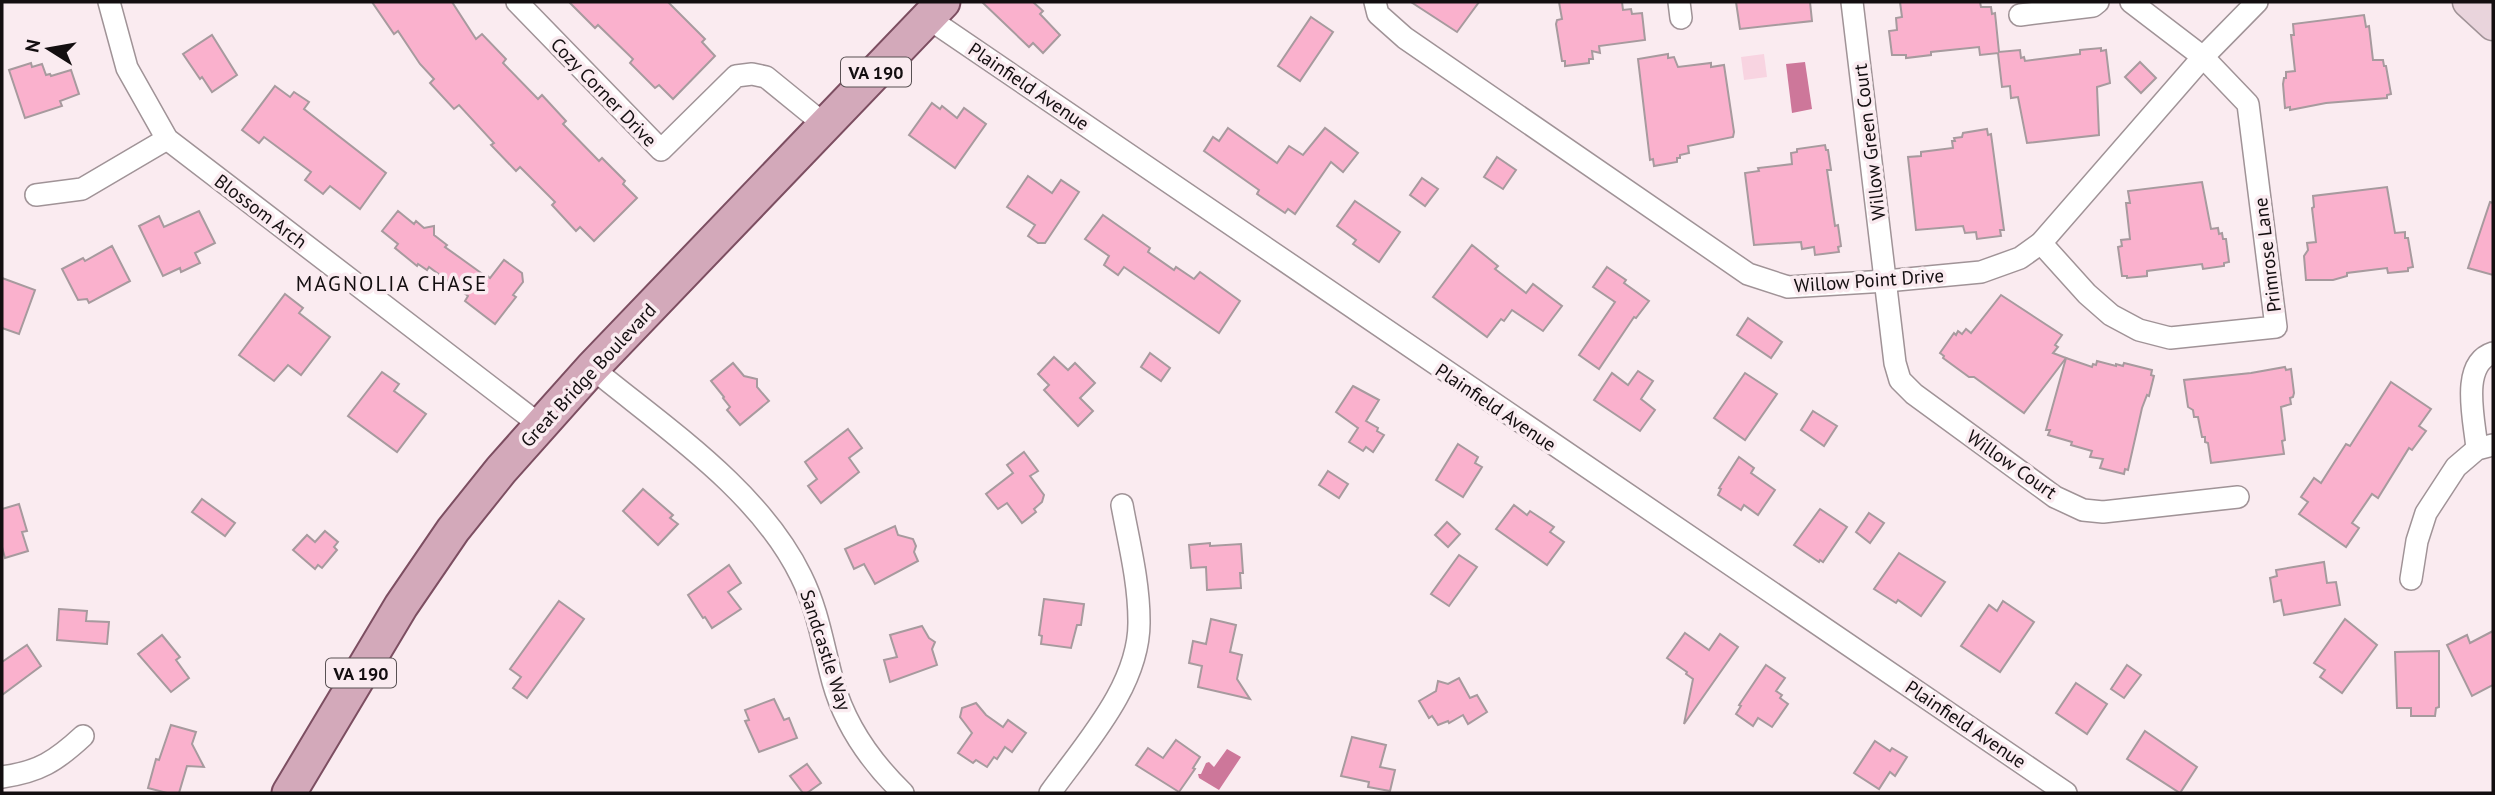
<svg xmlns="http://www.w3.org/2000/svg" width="2495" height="795" font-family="'PT Sans',sans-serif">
<rect width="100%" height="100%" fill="#faebf0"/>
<path fill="#f8d4e1" d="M1764,54L1767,77L1744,80L1741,57Z"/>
<g fill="#cd779a">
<path d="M1805,62L1812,109L1792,113L1786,64Z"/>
<path d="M1227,749L1241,757L1219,790L1199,778L1198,774H1201L1206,763L1209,762L1214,767Z"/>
</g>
<g fill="#fab1cd" stroke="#a79a9e" stroke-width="2">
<path d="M372,2H452L476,39L482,34L506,59L503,63L538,99L542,95L566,121L563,124L599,161L602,158L625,181L623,184L637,198L594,241L580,227L576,231L552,205L555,202L520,167L516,171L491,145L494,143L459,105L454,109L430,83L434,79L420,64L398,31L394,34Z"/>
<path d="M569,2H668L705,39L702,42L715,56L673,99L659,85L655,88L630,63L633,59L598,25L595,28Z"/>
<path d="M982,2H1033L1043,11L1040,14L1060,35L1043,53L1033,43L1029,47Z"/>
<path d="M1411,2H1479L1457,32Z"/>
<path d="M1559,2H1622L1623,10L1631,9L1632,14L1642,13L1645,40L1599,46L1600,53L1592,51L1593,59H1589V63L1565,66V61H1562L1556,24L1557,20L1562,19Z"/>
<path d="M1736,2H1810L1812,21L1740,29Z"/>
<path d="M1900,2H1980L1981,7H1991L1992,14L1995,13L1999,52L2020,50L2021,58L2024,57L2025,61L2080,54V50L2101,48V51L2106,50L2110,83L2097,87L2099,135L2027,143L2018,97L2011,98L2010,86L2002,87L1998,53L1980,55L1979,47L1931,52V55L1906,58V55H1892L1889,31L1897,30L1896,18L1902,17Z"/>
<path d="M2364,15L2366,27L2369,26L2373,60H2383L2384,66H2386L2391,94L2387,95V98L2326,103L2290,110V107L2285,108L2283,84L2284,78H2286V72L2295,71L2291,35H2294L2293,24Z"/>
<path d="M1311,17L1333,32L1300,81L1278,66Z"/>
<path d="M212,35L237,75L212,92L202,77L200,79L183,54Z"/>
<path d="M1668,54V58L1674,57L1678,67L1711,63V67L1724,65L1734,132L1733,137L1688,146L1689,153L1680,155V158H1677V162L1654,166L1653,159L1650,160L1638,59Z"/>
<path d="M2140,62L2156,78L2141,93L2125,77Z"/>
<path d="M31,63L32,67L42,64L46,75L50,74L51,76L71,70L79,94L60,101L62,106L25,118L9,70Z"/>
<path d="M275,86L290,97L294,92L309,102L304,109L386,173L360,209L330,186L323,194L305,180L311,172L264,137L259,143L242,130Z"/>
<path d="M932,103L940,109L942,106L957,118L964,108L986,124L955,168L909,135Z"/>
<path d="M1228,128L1277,163L1289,146L1303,155L1325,128L1358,153L1343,172L1331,162L1295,214L1288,209L1285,213L1257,194L1259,190L1204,151L1213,137L1219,141Z"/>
<path d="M1987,129L1988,135L1991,134L2004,230H2000L2001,236L1977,239L1976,232L1965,233L1963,226L1916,230L1908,157L1921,156V152L1953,148L1952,141H1955L1954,138L1962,137L1963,133Z"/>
<path d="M1825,145L1826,150H1828L1831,170H1827L1835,226L1838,225L1841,246L1838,247L1839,252L1815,255L1814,247L1802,249L1801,242L1754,245L1745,173L1759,171L1758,168L1792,164L1791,153L1797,152V149Z"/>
<path d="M1497,157L1516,170L1503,189L1484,177Z"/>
<path d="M1028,176L1052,193L1061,180L1079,192L1045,243H1038L1028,236L1035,225L1007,207Z"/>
<path d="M1422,178L1438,189L1425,206L1410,195Z"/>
<path d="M2202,182L2211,229L2218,228L2219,234L2222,233L2223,239H2226L2229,262L2224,263V266L2203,269L2202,264L2147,271V276L2127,278V276H2122L2118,247L2122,246L2121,240L2130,239L2126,203H2130L2128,191Z"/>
<path d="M2387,187L2395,233L2405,232V238H2408L2413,267L2408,268V271L2388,273L2387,268L2347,273V276L2333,280H2306L2304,256L2308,250L2307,243L2316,242L2312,208L2314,207L2313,196Z"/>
<path d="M1355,201L1400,232L1379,262L1353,244L1356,240L1337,226Z"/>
<path d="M2490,202L2493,203V275L2468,268Z"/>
<path d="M199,211L215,243L195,253L200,263L181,272L180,268L163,276L139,226L159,216L164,227Z"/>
<path d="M398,211L414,224L416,221L424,228L434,226V235L447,245L445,247L484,275L485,274L490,278L504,260L522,273L523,282L513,295L516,297L495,324L465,301L468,296L429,267L427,270L418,264L417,266L395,248L398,244L382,231Z"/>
<path d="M1103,215L1150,248L1148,252L1174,270L1176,267L1194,279L1200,272L1240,301L1219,333L1124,267L1118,275L1104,265L1109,256L1085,239Z"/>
<path d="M1472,245L1498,266L1495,269L1526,293L1533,284L1562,306L1543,331L1512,310L1504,321L1501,319L1487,337L1433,297Z"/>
<path d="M112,246L130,281L89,303L87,299L78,300L62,269L83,258L85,261Z"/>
<path d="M1607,267L1626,280L1624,283L1649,301L1636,318L1634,317L1599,369L1579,355L1615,302L1593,287Z"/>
<path d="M2,278L35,290L19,334L2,328Z"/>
<path d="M285,294L303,308L299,313L330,337L301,375L288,365L274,381L239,355Z"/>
<path d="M2001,295L2062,335L2055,345L2058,347L2053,353L2066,358L2024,413L1974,377H1969L1943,358L1944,356L1940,353L1954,333L1956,335L1958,331L1962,334L1966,329L1971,333Z"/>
<path d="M1748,318L1782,342L1771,358L1737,335Z"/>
<path d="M1150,353L1170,368L1161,381L1141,367Z"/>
<path d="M1054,357L1068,370L1075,363L1095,383L1080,398L1093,411L1078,426L1044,390L1049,385L1038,374Z"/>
<path d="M2066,358L2092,367L2093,364L2096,365L2097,361L2116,366V364L2123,366L2124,363L2152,370L2151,375L2154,376L2149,396L2147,395L2142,408L2128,470L2125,469L2124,474L2100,468L2103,459L2090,457L2092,451L2071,445L2072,442L2048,435L2050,430H2046Z"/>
<path d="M733,363L744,376L757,379V387L769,401L740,425L727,410L730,407L723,398L724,397L711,381Z"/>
<path d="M2285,367L2286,370L2291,369L2294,393L2293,397L2290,398L2291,404L2281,407L2285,440L2282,441L2284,454L2211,463L2208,443L2205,442V437H2202L2198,417H2194L2193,410L2188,407L2184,380L2251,373Z"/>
<path d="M1638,371L1653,381L1641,399L1655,410L1640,431L1594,400L1612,373L1628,385Z"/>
<path d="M382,372L399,384L394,391L426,414L397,452L348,416Z"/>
<path d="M1745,373L1777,394L1745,440L1714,418Z"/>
<path d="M2391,382L2431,409L2419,426L2426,431L2412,450L2409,448L2378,498L2372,494L2352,523L2359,528L2346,547L2299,514L2308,502L2301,497L2314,478L2321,483L2346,444L2350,446Z"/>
<path d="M1353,386L1379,400L1366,421L1378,428L1377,431L1384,435L1373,452L1366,447L1363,451L1349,442L1358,428L1336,412Z"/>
<path d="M1813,411L1837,426L1824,446L1801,430Z"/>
<path d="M848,429L862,448L849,458L859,472L821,503L808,486L817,479L805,462Z"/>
<path d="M1458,444L1478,457L1475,463L1482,467L1463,497L1436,480Z"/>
<path d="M1024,452L1038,471L1030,476L1044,495L1042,502L1034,509L1036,512L1022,523L1007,503L998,509L986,494L1013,473L1007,465Z"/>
<path d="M1739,457L1754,468L1751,473L1775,490L1758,515L1744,505L1741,510L1718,495L1721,489L1719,488Z"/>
<path d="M1328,471L1348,484L1339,498L1319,485Z"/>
<path d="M643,489L673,515L670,518L678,524L658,545L623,511Z"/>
<path d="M202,499L235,523L225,536L192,512Z"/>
<path d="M19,504L27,531L22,532L28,551L5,558L2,547V509Z"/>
<path d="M1514,505L1527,515L1530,511L1554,527L1550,532L1564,542L1547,565L1496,529Z"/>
<path d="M1820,509L1847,527L1823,562L1820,560L1819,562L1794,545Z"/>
<path d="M1869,513L1884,523L1870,543L1856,532Z"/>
<path d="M1447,522L1460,534L1448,547L1435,535Z"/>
<path d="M895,526L898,535L913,539L916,546L914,552L918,561L875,584L864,564L854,569L845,549Z"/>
<path d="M325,531L338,542L334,547L337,550L322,568L318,565L315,569L293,550L307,535L315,542Z"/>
<path d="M1210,543V546L1241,544L1243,573H1240L1241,588L1207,590L1206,567L1191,568L1189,545Z"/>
<path d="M1899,553L1945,582L1921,616L1898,600L1896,603L1874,589Z"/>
<path d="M1459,555L1477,567L1449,606L1431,594Z"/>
<path d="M2324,562L2327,583L2336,582L2340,605L2284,615L2281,600L2274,602L2270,578L2277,576L2276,570Z"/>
<path d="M729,565L741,583L728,592L741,609L712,628L705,617L703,618L688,595Z"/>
<path d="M1044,599L1084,604L1081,625H1077L1071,648L1041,644L1042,636L1039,635Z"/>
<path d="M559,601L584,619L527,698L513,688L521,677L510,669Z"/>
<path d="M2003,601L2034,622L2000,672L1961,646L1989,605L1997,611Z"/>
<path d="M59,609L87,611L86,621L109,622L107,644L57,640Z"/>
<path d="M1211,619L1236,625L1230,652L1242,655L1237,679L1250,699L1198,687L1202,666L1189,663L1193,641L1206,644Z"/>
<path d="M2345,619L2377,645L2342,693L2320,677L2325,670L2314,663Z"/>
<path d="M922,626L929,638L935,642L932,649L937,665L890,682L884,660L897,657L890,635Z"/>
<path d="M2493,631V685L2472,696L2447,645L2467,635L2470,643Z"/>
<path d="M1685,633L1709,650L1720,634L1738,647L1684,724L1693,679L1686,674L1687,672L1667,658Z"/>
<path d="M162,635L180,657L176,660L189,678L171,692L138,654Z"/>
<path d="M27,645L41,666L2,695V662Z"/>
<path d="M2439,651V707L2436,708L2435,716H2411V708H2397L2395,652Z"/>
<path d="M1766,665L1785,678L1776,691L1782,695L1780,698L1788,704L1772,727L1758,718L1753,726L1736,714L1741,706L1739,705Z"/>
<path d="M2127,665L2141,675L2124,698L2111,689Z"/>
<path d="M1459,678L1470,698L1477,695L1487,712L1468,724L1463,715L1449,723L1448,721L1438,725L1432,716L1429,718L1419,701L1436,691L1438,681L1448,684Z"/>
<path d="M2076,683L2107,704L2087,734L2056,713Z"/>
<path d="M774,699L784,720L789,718L797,738L759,752L745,721L749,720L745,710Z"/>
<path d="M976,703L986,715L1003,727L1008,720L1026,733L1012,752L1005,747L997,759L994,757L987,767L976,760L973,763L958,753L972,733L960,717L962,708Z"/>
<path d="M171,725L196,732L192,744L204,767L187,766L179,793H167L148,788L156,759L159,760Z"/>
<path d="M2145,731L2197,767L2180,793L2127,759Z"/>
<path d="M1352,737L1386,745L1380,767L1395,770L1390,791L1368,787L1369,782L1341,776Z"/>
<path d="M1176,740L1200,757L1193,768L1195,769L1179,792L1136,765L1148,748L1163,758Z"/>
<path d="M1875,741L1890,751L1892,748L1907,757L1895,776L1890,772L1879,789L1854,773Z"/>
<path d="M807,764L821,783L807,793H803L790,776Z"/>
</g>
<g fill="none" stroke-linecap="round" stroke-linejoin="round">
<defs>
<g id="street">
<path d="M109,2L127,68L167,139L540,425"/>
<path d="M517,2L661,150L736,76L752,74L766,77L825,125"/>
<path d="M1375,2L1378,14L1405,38L1748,274L1788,287L1886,281L1981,272L2020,258L2041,243L2203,57L2257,2"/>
<path d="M1679,2L1681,18"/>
<path d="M1852,2L1895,363L1900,380L1914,394L2055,497L2083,510L2103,512L2238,497"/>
<path d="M2020,15L2093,6L2098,2"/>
<path d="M928,18L2066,793"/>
<path d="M36,195L82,189L167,139"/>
<path d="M2041,243L2087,294L2111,315L2139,330L2170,338L2276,327L2248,104L2203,57L2131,2"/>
<path d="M592,368C665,428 759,490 801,576C818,610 823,646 833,682C845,725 872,763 903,793"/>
<path d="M2477,449C2475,422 2459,364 2493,353"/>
<path d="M2411,579L2417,541L2426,513L2456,467L2477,449L2493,445"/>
<path d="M2,777C39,772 56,761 83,736"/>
<path d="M1050,793C1085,744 1140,685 1139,621C1139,582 1129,543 1122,505"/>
</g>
<path id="secondary" d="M2468,2L2493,25"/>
<path id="primary" d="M289,793L401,606L453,530L501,470L592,368L943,2"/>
</defs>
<use href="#street" stroke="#a09397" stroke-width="24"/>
<use href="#secondary" stroke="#a09397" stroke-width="33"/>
<use href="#primary" stroke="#7c4e61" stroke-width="37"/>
<use href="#street" stroke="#fff" stroke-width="21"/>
<use href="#secondary" stroke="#e9d4dc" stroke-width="30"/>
<use href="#primary" stroke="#d3a9ba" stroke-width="33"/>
</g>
<g text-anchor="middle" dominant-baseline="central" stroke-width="7" stroke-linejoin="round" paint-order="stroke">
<g fill="#faebf0" stroke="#585053" stroke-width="2">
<rect x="841" y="57.5" width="70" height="29" rx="5"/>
<rect x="326" y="658.5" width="70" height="29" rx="5"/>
</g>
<g font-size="18" font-weight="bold" fill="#130e10">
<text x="876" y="72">VA 190</text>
<text x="361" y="673">VA 190</text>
</g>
<g font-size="19" fill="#130e10" stroke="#faebf0">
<text transform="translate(1029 86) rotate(34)">Plainfield Avenue</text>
<text transform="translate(604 92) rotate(46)">Cozy Corner Drive</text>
<text transform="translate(1869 142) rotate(-97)">Willow Green Court</text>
<text transform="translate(261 211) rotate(37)">Blossom Arch</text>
<text transform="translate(2267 255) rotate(-97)">Primrose Lane</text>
<text transform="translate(1869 280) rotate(-4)">Willow Point Drive</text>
<text transform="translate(588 375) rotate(-47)">Great Bridge Boulevard</text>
<text transform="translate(1496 407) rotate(34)">Plainfield Avenue</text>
<text transform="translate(2012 464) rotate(35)">Willow Court</text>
<text transform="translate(826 650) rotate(72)">Sandcastle Way</text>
<text transform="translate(1966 724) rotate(34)">Plainfield Avenue</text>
</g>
<g font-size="21" letter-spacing="2" fill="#130e10" stroke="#faebf0">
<text x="392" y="283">MAGNOLIA CHASE</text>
</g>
</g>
<rect width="2495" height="795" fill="none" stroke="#130e10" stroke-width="7"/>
<g transform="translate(49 49) rotate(281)" stroke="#faebf0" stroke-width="5" paint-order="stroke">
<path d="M0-5L12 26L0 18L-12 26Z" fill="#130e10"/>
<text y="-10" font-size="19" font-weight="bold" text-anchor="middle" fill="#130e10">N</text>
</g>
</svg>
